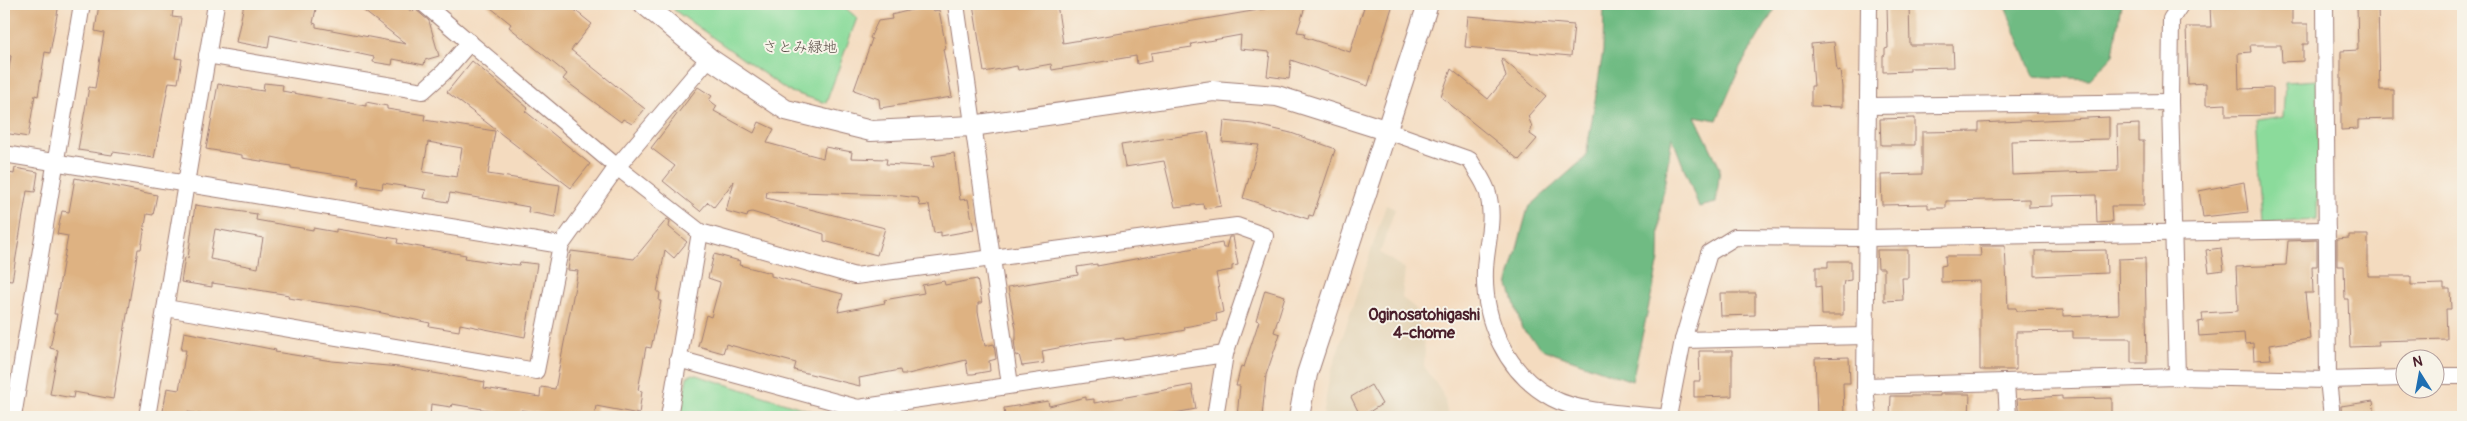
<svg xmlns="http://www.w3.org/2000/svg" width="2467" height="421" font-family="Pangolin,'Klee One',sans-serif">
<rect width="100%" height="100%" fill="#f7f3e8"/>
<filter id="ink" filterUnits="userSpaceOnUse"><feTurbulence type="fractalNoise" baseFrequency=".02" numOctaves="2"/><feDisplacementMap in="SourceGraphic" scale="10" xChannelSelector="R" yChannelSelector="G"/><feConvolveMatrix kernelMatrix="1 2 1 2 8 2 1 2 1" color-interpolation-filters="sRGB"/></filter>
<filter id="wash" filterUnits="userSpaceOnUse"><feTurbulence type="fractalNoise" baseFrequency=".0096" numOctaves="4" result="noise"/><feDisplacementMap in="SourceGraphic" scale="20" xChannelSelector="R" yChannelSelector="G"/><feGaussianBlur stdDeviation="1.12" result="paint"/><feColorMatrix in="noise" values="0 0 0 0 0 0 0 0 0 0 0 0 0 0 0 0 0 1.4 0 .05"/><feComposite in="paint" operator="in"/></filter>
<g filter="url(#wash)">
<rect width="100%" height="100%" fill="#f4dbbf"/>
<path fill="#e2d2b4" d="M1386,205L1395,209L1380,253L1405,269L1402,298L1415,308L1425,349L1424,366L1444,396L1448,417H1323L1329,378Z"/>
<g fill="#8bdb9b" stroke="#6a7d63">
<path d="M676,4H841L857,18L826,103L788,91L674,10Z"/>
<path d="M2319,80L2317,220L2263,223L2256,121L2283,117L2285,82Z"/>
<path d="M693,374L821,414L822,417H680L687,377Z"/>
</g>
<g fill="#70bb83" stroke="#5d6d57">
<path d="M1604,4H1778L1740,67L1717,120L1695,116L1720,168L1716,203L1699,207L1672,137L1660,212L1659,260L1632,381L1544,350L1522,329L1508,282L1528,208L1586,157L1603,51Z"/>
<path d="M2004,4H2121L2113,55L2090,79L2033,76Z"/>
</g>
<g id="blocks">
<g fill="#deb282" fill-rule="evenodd">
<path d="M4,4H59L50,53L45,52L38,96L35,95L28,137L4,133V98L11,56L4,54Z"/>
<path d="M99,4H174L172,17L181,18L175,58L182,59L178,83L169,82L154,158L113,152L112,155L78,150L89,87L95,88L104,33L95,31Z"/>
<path d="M244,4H317L313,23L316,24V27L406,44L355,4H402L412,12L415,9L429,21L439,56L425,60L424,65L393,59L392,65L373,62L374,57L270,35L268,48L236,42Z"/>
<path d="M486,4H567L592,24L571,50L645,109L632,124L623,119L621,122L563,79L567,74L509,27L511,24Z"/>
<path d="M973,4H1057L1063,43L1294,4H1306L1297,32L1305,33L1304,37L1350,52L1365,4H1393L1368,86L1291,60L1289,79L1267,76L1270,52L1240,49L1241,35L1191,44L1192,47L1151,53L1152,61L1137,64L1136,56L1052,70L1051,64L1018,70L1017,66L984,72Z"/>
<path d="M1887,4H1909L1910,45H1953L1954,67L1910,68V71L1883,72V56L1885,55V49L1888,48Z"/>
<path d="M2259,4H2292V24H2308V44H2303V61L2282,62L2281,45H2250L2251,52L2238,53L2239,89L2273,88V115L2226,116V104L2206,105V83L2188,84L2186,27H2211L2210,6Z"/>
<path d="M2357,4H2378L2380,90H2394V119L2358,120V129L2341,130V51L2358,50Z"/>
<path d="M932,5L933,11L939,10L946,48L943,49L952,97L880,108L879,99L854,90L872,39L870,38L878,21L892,19L891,15Z"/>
<path d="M1468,16L1574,25L1571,56L1465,47Z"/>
<path d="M1834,42L1837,71L1840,70L1842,87V107L1811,106V86H1814L1811,44Z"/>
<path d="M1501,58L1546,96L1528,116L1532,127L1530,134L1537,139L1519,160L1441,97L1451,69L1488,99L1506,77Z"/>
<path d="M472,61L528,108L525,111L590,164L571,188L447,92Z"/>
<path d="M264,83L283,85L282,91L366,106V102L387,106V109L425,115L424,120L495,131L488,174L560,185L555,217L528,212L529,207L450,193L448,202L424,198L426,190L383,183L382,189L358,185L359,178L291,168V166L242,158V155L206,149L218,84L263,91ZM428,142L462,148L457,177L423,172Z"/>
<path d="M698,87L712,96L709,100L717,106L714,111L754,133L759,122L774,129L767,143L823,158L825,147L852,152L851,158L887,159L886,164L934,167L932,156L954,153L960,200L968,199L974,230L941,236V232L934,233L929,205L920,206L918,198L895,195L767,191L766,198L885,228L877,255L824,241V234L752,212L748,213L747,217L726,211L734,181L714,207L708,202L700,211L663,181L675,166L651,148Z"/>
<path d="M2109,117V139L2011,141L2012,175L2118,171L2117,125L2139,124V141H2144V206H2111L2112,222L2097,223L2096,195L2052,196V206L2029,207V199L1946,201V208H1928V204L1882,205L1881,175L1922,174V132L1979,131V123Z"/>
<path d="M1915,118V145H1881L1880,119Z"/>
<path d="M1224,121L1253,124L1291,133L1333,148L1335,150L1313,216L1309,215L1308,219L1243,198L1259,145L1222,142Z"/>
<path d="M1208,132L1221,206L1204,209L1203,204L1175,207L1164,161L1125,167L1121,145Z"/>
<path d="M15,168L38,172L35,192L27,191L12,281L4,280V172L14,174Z"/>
<path d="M75,178L157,195L153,215L147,214L141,249H138L113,399L74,392L73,398L50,394L58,350L50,348L57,314H54L68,236L57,234L62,211L69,212Z"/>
<path d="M2244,182L2248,212L2203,217L2199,191Z"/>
<path d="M195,205L257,214L256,220L313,230V228L336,232V229L398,239L397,243L466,255L465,258L510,265V264L519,265L520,262L537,264L525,337L460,324L459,331L429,326L430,323L358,308L288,298L289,295L246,288L212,283V287L181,282L185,257L188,258ZM215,229L263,238L258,268L210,259Z"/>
<path d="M667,219L670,221L669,227L687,242L674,258L665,250L657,292H660L659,301H661L657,321L651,348L646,347L638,390L642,391L639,414L596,406L594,417H565L521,410L520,417H515L500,415V412L452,404L451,407L431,404L430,417H216L187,412L186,417H162L167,388L179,390L186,350H181L184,332L276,350L275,352L332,361L399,367L485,382L484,388L540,397L541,387L555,389L578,271L568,270L571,251L634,259Z"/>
<path d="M2349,235H2368V276H2411V285L2444,284V289H2450L2451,309H2446L2447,339L2378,341L2379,346L2350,347L2348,299H2345L2344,266H2337V239L2349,238Z"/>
<path d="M1229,237H1233L1238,265L1232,266V270L1216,273L1223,312L1216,314L1217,321L1184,327L1185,330L1170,333L1124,340V338L1089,342L1042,351L1044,363L1022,366L1019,355L1016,356L1014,340H1016V329L1008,287L1078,275L1077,267L1097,264V266L1222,243L1223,248H1226Z"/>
<path d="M2317,240V266H2312L2313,293H2305L2310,339L2269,345L2271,359L2254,360L2253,343L2245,344L2244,333L2199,336L2198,322L2203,321L2202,313L2238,311L2236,267L2286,265L2288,241Z"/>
<path d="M1980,246H2005L2008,308H2016V311L2063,310V316L2119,314L2118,259L2145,258L2147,363H2131V338H2073V331L2016,332V370H1980V281L1941,282V266L1946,265L1945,256H1981Z"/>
<path d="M2221,248L2224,270L2209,272L2206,250Z"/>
<path d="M1877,250H1908V278H1902L1903,300L1884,301V268H1878Z"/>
<path d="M2106,250L2107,273L2035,276V251Z"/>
<path d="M714,254L740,261L739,265L771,273V276L843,294L838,312L885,303L884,300L924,293L922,285L944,281L945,285L977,279L982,303H978V312L985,346L994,344L996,359L989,361L990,371L973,374H968L966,360L908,374H901L900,370L859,378L860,386L794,370L796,363L726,344L723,353L698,346L706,315L711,317L720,284V282L708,278Z"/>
<path d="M1828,261H1851V280L1844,281L1843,286V315H1822L1821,286L1816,287V267H1828Z"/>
<path d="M1265,290L1285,296L1274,332L1280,334L1266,375L1262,417H1237L1240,386H1236L1241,366L1244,367L1259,321L1256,320Z"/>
<path d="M1720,293H1755V315L1721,316Z"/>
<path d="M1699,351H1732V396L1694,397V381H1700Z"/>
<path d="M1849,357L1850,383H1843L1844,417H1817L1815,358Z"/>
<path d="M1192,385L1196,409L1153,417H1005L1004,408L1048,401L1049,406L1086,397V400L1094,399V403Z"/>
<path d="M1371,385L1382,404L1361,417L1351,397Z"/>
<path d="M1940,394H1970L1969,417H1890L1891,396H1940Z"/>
<path d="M2062,396V399L2112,398V417H2019L2017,399Z"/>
<path d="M2373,401L2375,417H2342L2341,406Z"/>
</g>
</g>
</g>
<g filter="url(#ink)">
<use href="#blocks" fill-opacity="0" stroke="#9f7d75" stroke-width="1"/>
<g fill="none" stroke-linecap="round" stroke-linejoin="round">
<defs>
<g id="minor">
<path d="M424,4L617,167L700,232L855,276L1237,226L1265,236L1225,354L1215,417"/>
<path d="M956,4L1010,385"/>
<path d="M2325,4L2328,380L2332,417"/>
<path d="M207,55L423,91L444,72L470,42"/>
<path d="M1868,106L2170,102"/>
<path d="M1385,130L1470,160C1476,171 1486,183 1488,194C1495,220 1486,244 1485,270C1483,321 1506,373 1552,398C1579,413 1630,414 1661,417"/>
<path d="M4,154L561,245"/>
<path d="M166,308L536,371L561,245L617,167L709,58"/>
<path d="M1683,340L1866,336"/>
<path d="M678,359L858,408L1225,354"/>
<path d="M2434,376H2463"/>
<path d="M2177,377L2170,102L2171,19L2181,4"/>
<path d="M2006,382L2008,417"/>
<path d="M1865,386L2177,377L2328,380L2404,378"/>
<path d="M13,417L82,4"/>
<path d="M147,417L216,4"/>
<path d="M669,417L700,232"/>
<path d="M1668,417L1683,340L1709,253L1735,237L1867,238L2327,230"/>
<path d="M1868,417L1865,386L1869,4"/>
</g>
<g id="tertiary">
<path d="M644,4L709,58L786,110L871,131L972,126L1213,91L1277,96L1385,130"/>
<path d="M1299,417L1307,374L1428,4"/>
</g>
</defs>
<use href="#minor" stroke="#9f7d75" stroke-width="18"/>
<use href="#tertiary" stroke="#9f7d75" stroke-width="22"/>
<use href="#minor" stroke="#fff" stroke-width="16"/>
<use href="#tertiary" stroke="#fff" stroke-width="20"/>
</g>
</g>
<g text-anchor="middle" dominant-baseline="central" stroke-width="4" stroke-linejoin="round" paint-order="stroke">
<g font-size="15" fill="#5a4e47" stroke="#f7f3e8">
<text x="800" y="47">さとみ緑地</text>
</g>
<g font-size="16" font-weight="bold" fill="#4a1f2b" stroke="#f7f3e8">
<text x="1424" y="315">Oginosatohigashi<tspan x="1424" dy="18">4-chome</tspan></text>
</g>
</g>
<rect width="2467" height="421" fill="none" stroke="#f7f3e8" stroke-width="20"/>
<g transform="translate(2420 374) rotate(349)"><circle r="24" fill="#f7f3e8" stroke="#b29e9c"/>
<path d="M0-4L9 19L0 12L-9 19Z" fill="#1f6fb2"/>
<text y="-8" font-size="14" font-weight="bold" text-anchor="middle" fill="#4a1f2b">N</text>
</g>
</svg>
